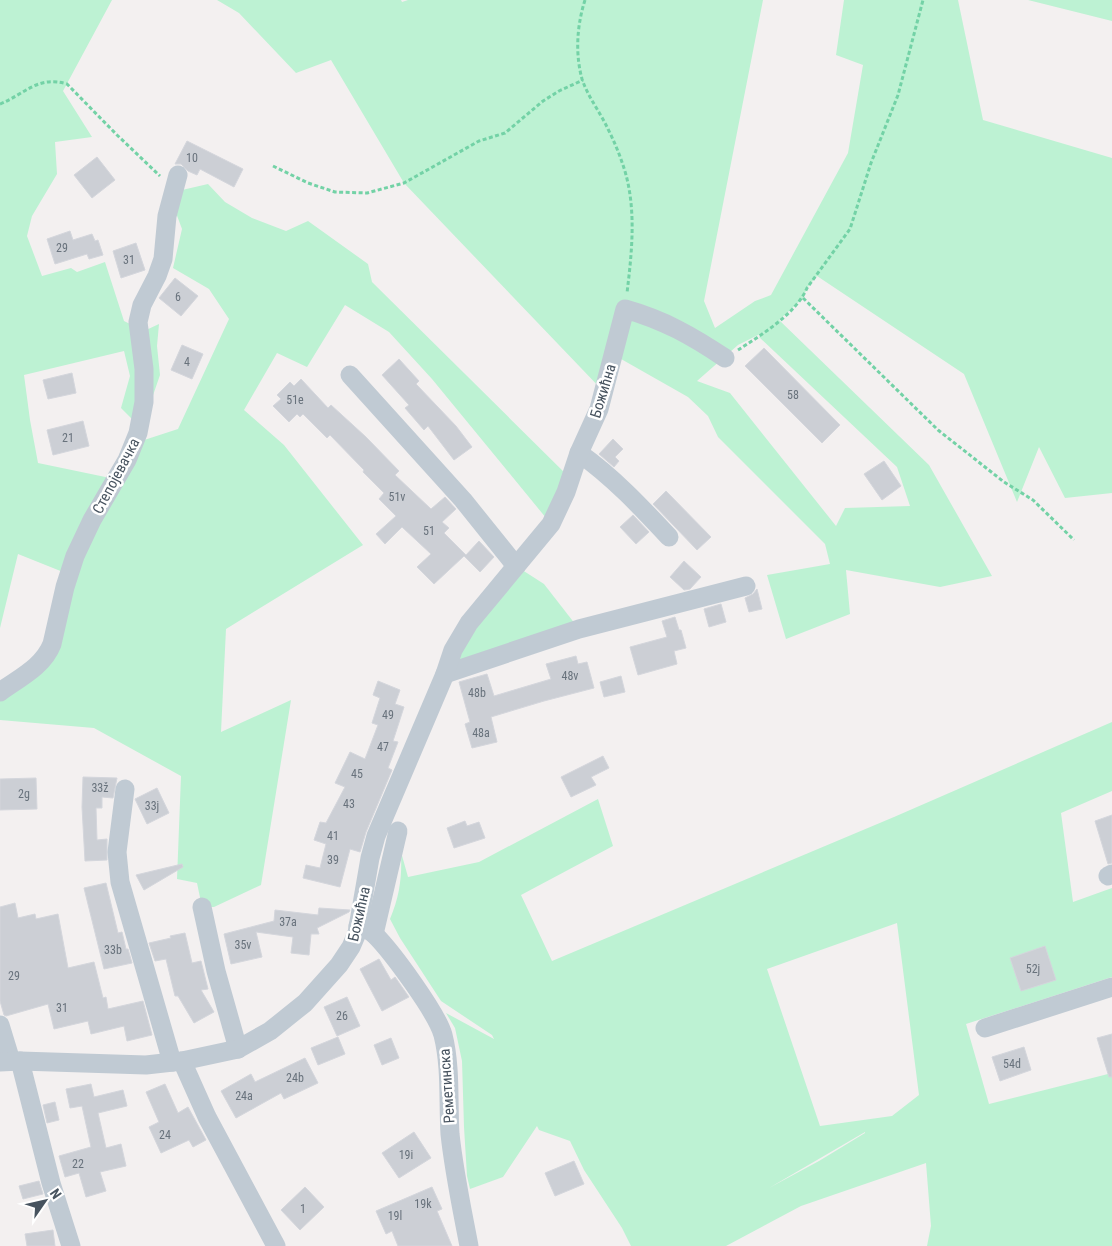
<svg xmlns="http://www.w3.org/2000/svg" width="1112" height="1246" font-family="'Roboto Condensed',sans-serif">
<rect width="100%" height="100%" fill="#f3f0f0"/>
<g fill="#bdf2d3" fill-rule="evenodd">
<path d="M0,0H112L63,91L92,137L55,142L57,174L32,216L27,236L42,276L71,268L77,272L105,262L124,321L144,331L159,324L157,346L160,375L150,404L132,419L121,408L130,376L124,351L24,375L30,420L38,463L115,479L135,443L178,429L229,319L209,289L173,268L182,229L176,213L182,190L208,184L225,202L252,218L286,231L308,221L368,264L372,282L571,479L551,524L432,379L389,332L345,305L307,367L277,353L244,410L284,445L363,545L226,629L221,732L291,700L261,885L214,907H202L197,883L177,879L181,776L94,728L0,720V692L35,668L68,574L18,554L0,628Z"/>
<path d="M217,0H401L402,2L408,0H763L704,301L715,328L755,301L771,295L848,153L863,65L836,55L844,0H958L983,120L1112,158V493L1065,498L1039,447L1017,502L964,374L817,276L807,288L803,298L779,320L929,465L992,576L940,587L846,570L850,614L786,639L767,575L830,564L825,544L718,437L708,416L688,397L614,355L603,391L404,183L331,60L296,73L239,13ZM764,332L759,337L897,467L910,506L845,508L836,526L730,393L697,381L738,345Z"/>
<path d="M1028,0H1112V21Z"/>
<path d="M516,566L544,584L579,629L445,674Z"/>
<path d="M1112,722V791L1061,813L1073,902L1112,888V977L966,1024L989,1104L1112,1073V1246H927L931,1226L926,1163L801,1206L726,1246H631L622,1228L584,1170L570,1141L539,1130L537,1126L503,1177L470,1189L467,1176L464,1127L462,1061L455,1028L446,1013L494,1039L492,1035L441,1001L400,938L390,919C400,895 402,877 401,852L408,877L479,862L598,799L613,846L521,895L552,961L894,817ZM897,923L919,1095L892,1116L820,1126L767,969ZM865,1133L819,1161L769,1188L865,1132Z"/>
</g>
<g fill="#cccfd5" stroke="#d4d6dc">
<path d="M187,141L243,169L234,187L200,169L197,175L188,171L181,164H175Z"/>
<path d="M97,157L115,180L92,198L74,175Z"/>
<path d="M70,231L73,240L92,234L95,241L98,240L103,255L89,259L87,254L55,264L47,239Z"/>
<path d="M136,243L145,270L121,278L113,251Z"/>
<path d="M175,278L198,296L181,316L159,298Z"/>
<path d="M182,345L203,354L192,379L171,370Z"/>
<path d="M764,348L840,425L822,443L745,366Z"/>
<path d="M399,359L419,381L416,384L456,426L472,447L454,460L428,426L424,430L405,408L409,405L382,375Z"/>
<path d="M72,373L76,393L48,399L43,380Z"/>
<path d="M301,379L328,408L331,405L366,437L399,471L395,475L431,509L445,497L456,509L442,522L449,528L444,533L466,555L479,541L494,557L480,572L464,556L434,584L417,567L431,554L402,527L385,544L376,534L396,516L379,499L384,493L363,472L364,470L330,435L327,438L303,414L300,417L297,414L289,422L273,406L281,399L277,395L290,382L294,386Z"/>
<path d="M83,421L89,446L53,455L47,430Z"/>
<path d="M613,439L623,449L615,457L619,461L614,467L599,454Z"/>
<path d="M884,461L901,486L882,500L864,474Z"/>
<path d="M666,491L711,537L697,550L653,504Z"/>
<path d="M633,515L649,532L636,544L620,527Z"/>
<path d="M684,561L701,577L690,589L684,590L670,577Z"/>
<path d="M757,589L762,609L749,612L745,598L753,594Z"/>
<path d="M721,604L726,622L709,627L704,609Z"/>
<path d="M675,617L679,630H681L686,648L674,651L677,664L638,675L630,647L667,637L662,621Z"/>
<path d="M576,656L578,664L587,662L594,688L544,701L491,717L497,742L472,748L465,724L470,722L459,682L487,674L494,696L551,679L546,664Z"/>
<path d="M621,676L625,692L604,697L600,682Z"/>
<path d="M378,681L400,690L395,704L404,707L393,741L398,742L388,768L392,770L366,832L360,852L350,849L340,887L303,878L306,865L320,868L326,844L314,840L320,822L326,823L345,787L335,783L350,752L365,759L378,725L372,723L380,698L373,695Z"/>
<path d="M603,756L609,768L591,777L596,785L571,797L561,777Z"/>
<path d="M83,777L117,778L113,798L102,797V808H96L97,840L107,839V860L85,861L82,807Z"/>
<path d="M36,778L37,809L0,810V779Z"/>
<path d="M157,788L169,813L147,824L135,799Z"/>
<path d="M1112,815V863L1108,864L1095,821Z"/>
<path d="M465,821L467,826L479,822L485,838L454,848L447,828Z"/>
<path d="M182,864L183,867L144,890L136,875Z"/>
<path d="M106,883L118,933L122,932L126,949H128L132,963L104,969L84,888Z"/>
<path d="M15,903L18,918L35,914L36,919L58,914L68,968L94,962L103,998L106,997L108,1009L143,1001L152,1035L127,1041L124,1026L91,1034L88,1021L54,1029L48,1004L6,1016L4,1015L0,1001V907Z"/>
<path d="M319,908L350,910L349,912L317,928L319,934H311L309,955L291,953L293,937L256,932L262,957L231,964L224,934L274,921L275,910L318,915Z"/>
<path d="M185,933L192,963L201,961L208,989L201,990L214,1012L194,1023L178,996H175L166,959L155,961L149,943L171,938L170,936Z"/>
<path d="M1045,946L1056,980L1021,991L1010,958Z"/>
<path d="M379,959L391,980L395,977L409,997L382,1011L360,969Z"/>
<path d="M347,997L360,1026L337,1036L324,1007Z"/>
<path d="M1112,1034V1077H1109L1097,1038Z"/>
<path d="M338,1037L345,1054L318,1065L311,1048Z"/>
<path d="M391,1038L399,1058L382,1065L374,1045Z"/>
<path d="M1024,1047L1031,1070L1000,1081L992,1057Z"/>
<path d="M305,1058L318,1083L284,1099L281,1093L236,1118L221,1091L251,1074L255,1082Z"/>
<path d="M91,1084L94,1097L123,1090L127,1106L98,1113L106,1148L121,1144L126,1166L100,1172L106,1191L86,1197L79,1173L65,1177L59,1156L91,1147L82,1106L70,1108L66,1089Z"/>
<path d="M165,1084L178,1113L188,1107L206,1140L193,1147L189,1140L161,1153L149,1127L159,1122L146,1092Z"/>
<path d="M55,1102L59,1120L47,1123L43,1105Z"/>
<path d="M414,1132L431,1158L399,1178L382,1153Z"/>
<path d="M574,1161L584,1184L555,1196L545,1173Z"/>
<path d="M39,1181L43,1194L23,1199L19,1186Z"/>
<path d="M305,1187L324,1207L300,1230L281,1210Z"/>
<path d="M432,1187L442,1209L437,1211L452,1246H398L392,1231L386,1234L376,1211Z"/>
<path d="M53,1230L55,1246H27L25,1234Z"/>
</g>
<g fill="none" stroke-linecap="round" stroke-linejoin="round">
<g stroke="#73d2a6" stroke-width="3" stroke-dasharray="4 2.5" stroke-linecap="butt">
<path d="M585,0C577,25 575,53 582,79C588,97 600,112 608,129C614,141 619,153 623,165C637,206 632,251 627,293"/>
<path d="M0,104C25,94 38,75 67,84L117,135L160,176"/>
<path d="M273,166L308,183L335,192L367,193L404,183L479,141L505,133L543,101L559,91L583,80"/>
<path d="M803,298L938,430L1004,482L1033,500L1074,540"/>
<path d="M738,350C761,335 796,314 807,288L850,229L871,163L898,95L923,0"/>
</g>
<g stroke="#c0cad3" stroke-width="19">
<path d="M350,375L463,500L516,566"/>
<path d="M579,453C613,477 641,507 669,537"/>
<path d="M445,674L579,629L746,586"/>
<path d="M0,692C19,678 43,667 52,644L65,587L75,556L92,520L127,460L138,433L144,402V369L138,322L142,305L157,276L163,259L167,216L178,175"/>
<path d="M125,789L117,852L120,882L172,1062"/>
<path d="M1108,876L1112,874"/>
<path d="M202,907L216,971L238,1049"/>
<path d="M358,926C364,928 371,931 375,935C392,952 437,1013 443,1035C451,1067 448,1101 450,1134C454,1172 462,1209 469,1246"/>
<path d="M374,934L398,831"/>
<path d="M0,1025L11,1061"/>
<path d="M985,1028L1112,987"/>
<path d="M20,1061L51,1183L71,1246"/>
<path d="M182,1061L207,1117L276,1246"/>
<path d="M0,1062L20,1061L146,1065L182,1061L238,1049L270,1031L305,1003L339,965L351,947L357,933L370,858L376,836L445,674L453,650L469,623L551,524L566,492L579,453L599,409L625,309C664,320 692,336 725,358"/>
</g>
</g>
<g text-anchor="middle" dominant-baseline="central" stroke-width="5" stroke-linejoin="round" paint-order="stroke">
<g font-size="12" fill="#68727c">
<text x="192" y="158">10</text>
<text x="62" y="248">29</text>
<text x="129" y="260">31</text>
<text x="178" y="297">6</text>
<text x="187" y="362">4</text>
<text x="793" y="395">58</text>
<text x="295" y="400">51e</text>
<text x="68" y="438">21</text>
<text x="397" y="497">51v</text>
<text x="429" y="531">51</text>
<text x="570" y="676">48v</text>
<text x="477" y="693">48b</text>
<text x="388" y="715">49</text>
<text x="481" y="733">48a</text>
<text x="383" y="747">47</text>
<text x="357" y="774">45</text>
<text x="100" y="788">33ž</text>
<text x="24" y="794">2g</text>
<text x="349" y="804">43</text>
<text x="152" y="806">33j</text>
<text x="333" y="836">41</text>
<text x="333" y="860">39</text>
<text x="288" y="922">37a</text>
<text x="243" y="945">35v</text>
<text x="113" y="950">33b</text>
<text x="1033" y="969">52j</text>
<text x="14" y="976">29</text>
<text x="62" y="1008">31</text>
<text x="342" y="1016">26</text>
<text x="1012" y="1064">54d</text>
<text x="295" y="1078">24b</text>
<text x="244" y="1096">24a</text>
<text x="165" y="1135">24</text>
<text x="406" y="1155">19i</text>
<text x="78" y="1164">22</text>
<text x="423" y="1204">19k</text>
<text x="303" y="1209">1</text>
<text x="395" y="1216">19l</text>
</g>
<g font-size="15" fill="#47535f" stroke="#fff">
<text transform="translate(603 391) rotate(-73)">Божићна</text>
<text transform="translate(116 476) rotate(-62)">Степојевачка</text>
<text transform="translate(359 914) rotate(-77)">Божићна</text>
<text transform="translate(447 1086) rotate(-94)">Реметинска</text>
</g>
</g>
<g transform="translate(45 1201) rotate(56)" stroke="#ffffff" stroke-width="4" paint-order="stroke">
<path d="M0-4L9 19L0 12L-9 19Z" fill="#47535f"/>
<text y="-8" font-size="14" font-weight="bold" text-anchor="middle" fill="#47535f">N</text>
</g>
</svg>
